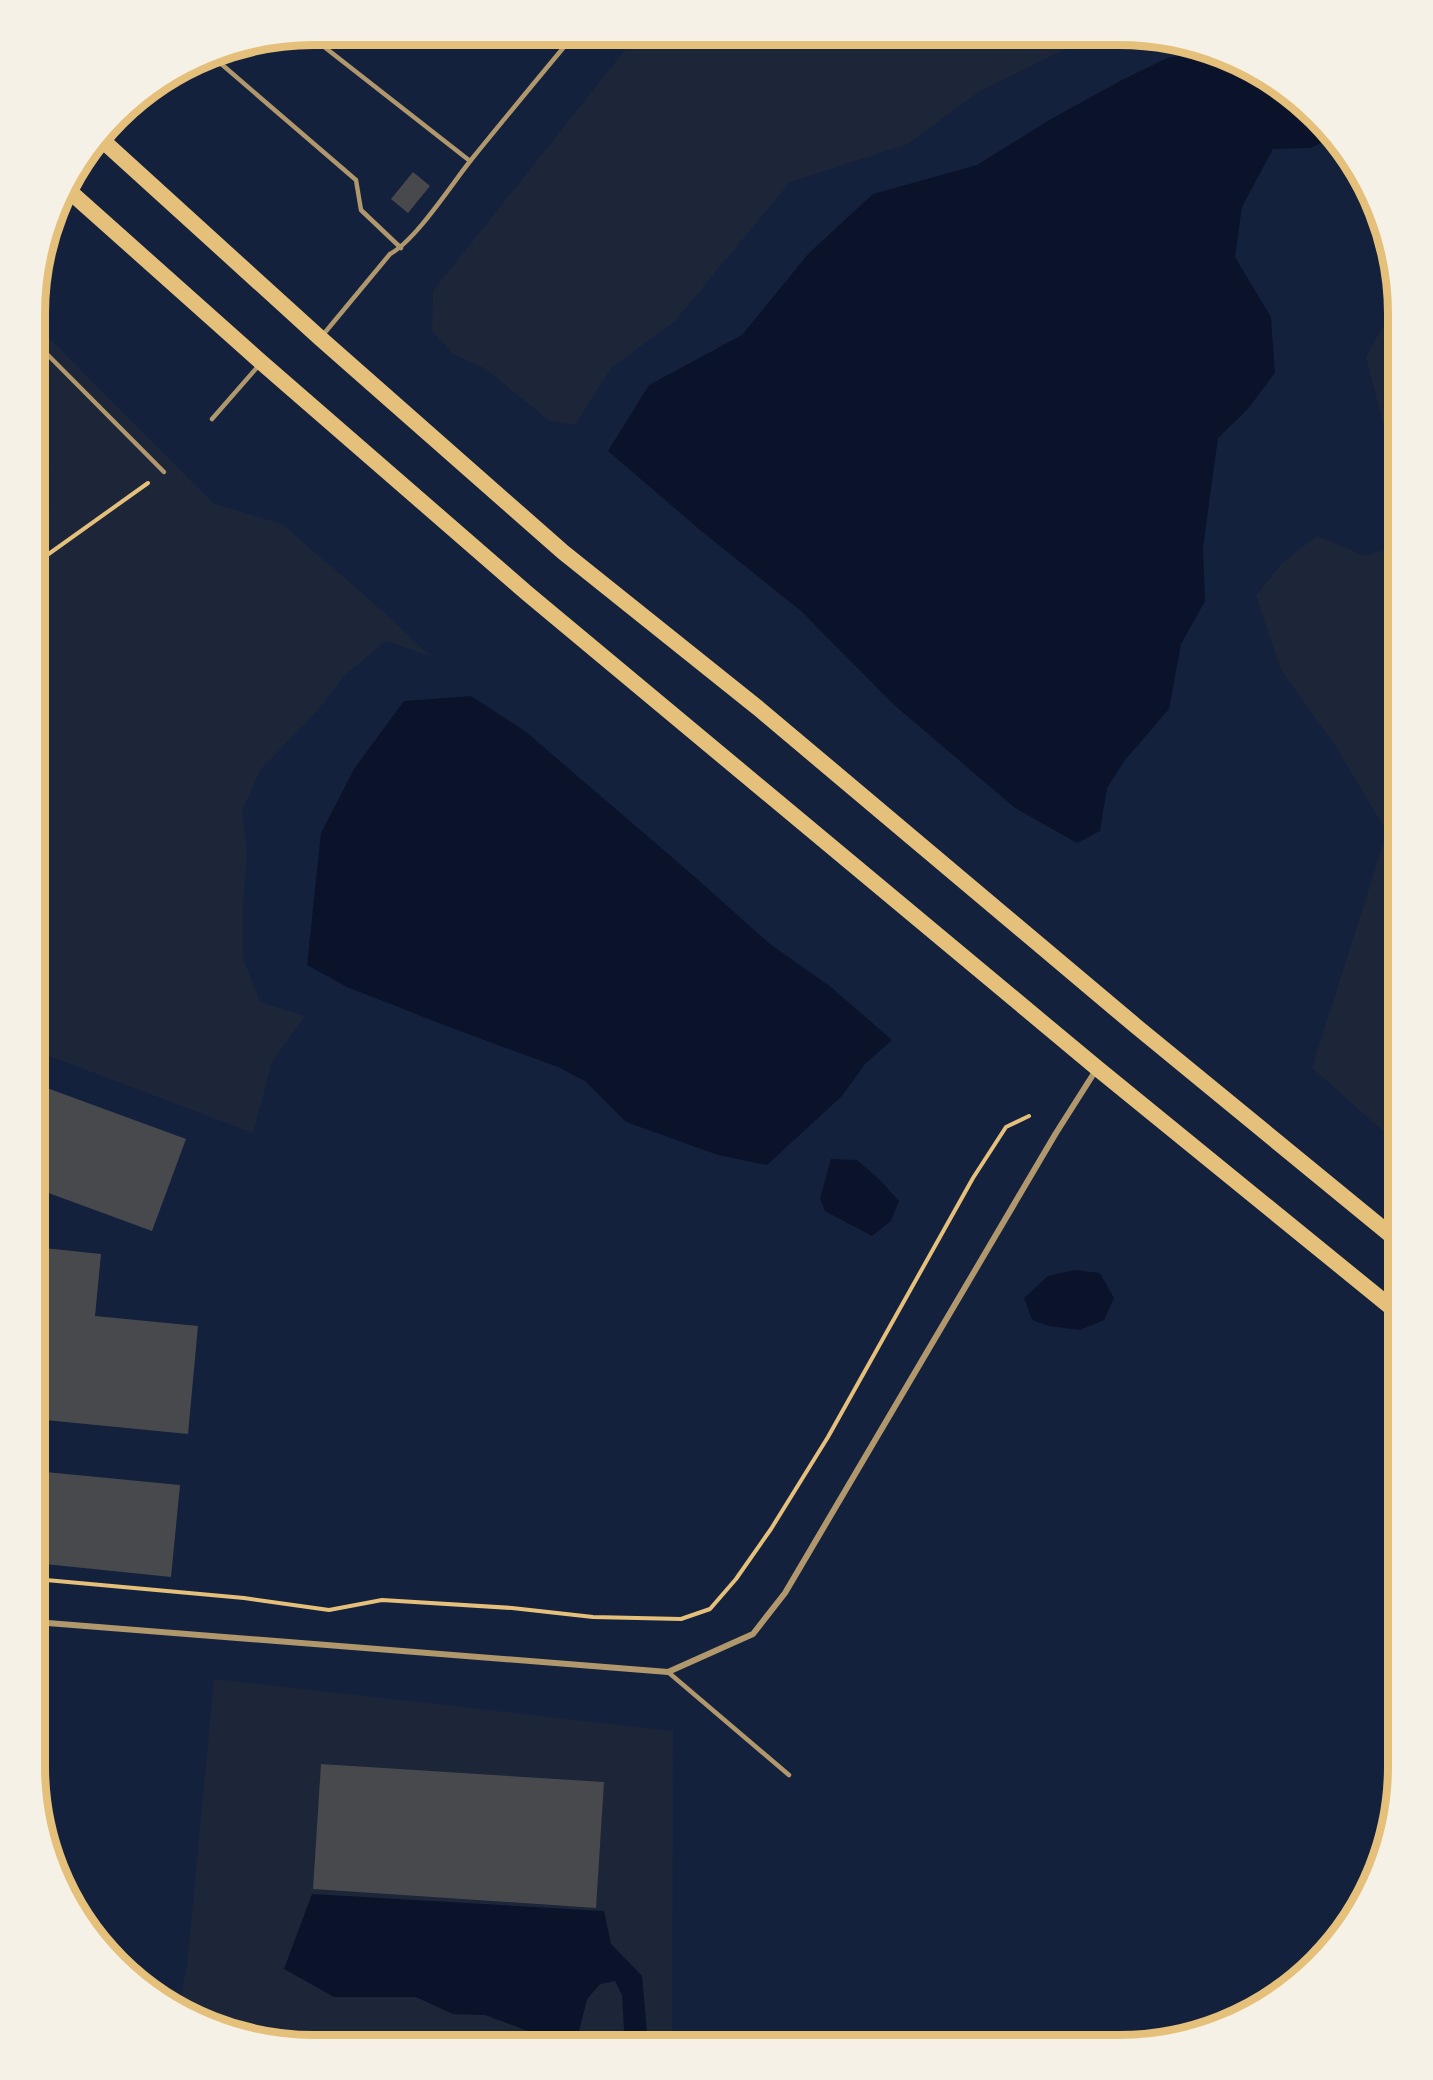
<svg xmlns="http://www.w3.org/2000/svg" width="1433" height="2080" font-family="Manrope,sans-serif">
<rect width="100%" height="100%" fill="#14213d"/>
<g fill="#1d2539" fill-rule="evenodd">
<path d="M637,35L1089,37L978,92L908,144L790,182L675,321L611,368L575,425L548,420L486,369L453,354L432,331L433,291Z"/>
<path d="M1396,303L1398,313V480L1366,357Z"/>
<path d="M37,326L214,504L282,524L386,614L430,656L386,641L345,675L318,710L260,770L242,811L247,855L243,902V958L260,1002L305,1016L272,1062L253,1133L36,1051Z"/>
<path d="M1317,536L1365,556L1398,546V1144L1312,1068L1387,832L1335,745L1281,670L1256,596L1282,563Z"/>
<path d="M214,1679L673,1731L672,2044H648L642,1976L611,1944L604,1912L334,1997H416L453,2014L485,2015L537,2034L578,2035L587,1999L600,1984L616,1981L622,1995L625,2044L278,2043L179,2006L187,1966ZM322,1764L604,1782L595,1908L314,1889Z"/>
</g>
<g fill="#0b132b">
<path d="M1209,51L1226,56L1289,92L1328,140L1311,148L1273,149L1242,207L1235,257L1271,317L1275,373L1247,410L1218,438L1203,548L1205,601L1181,644L1169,709L1125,760L1107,788L1100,831L1077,843L1015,808L893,704L801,611L700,530L608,451L649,385L742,335L809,253L873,194L977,165L1051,119L1122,80L1167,58Z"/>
<path d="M471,696L525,731L695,877L770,944L831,987L892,1040L865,1064L842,1096L767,1165L718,1155L626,1122L585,1081L558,1067L449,1027L347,987L307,965L321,833L354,769L404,701Z"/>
<path d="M831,1159L857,1160L878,1178L899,1201L891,1221L872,1236L825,1211L820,1198Z"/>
<path d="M1074,1270L1100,1273L1114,1298L1104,1320L1080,1330L1049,1326L1032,1320L1024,1298L1048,1276Z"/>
<path d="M312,1894L604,1911L611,1944L642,1976L648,2044H625L622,1995L615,1981L600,1984L587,1999L578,2035L537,2034L485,2015L453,2014L416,1997H334L284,1969Z"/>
</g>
<g fill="#48494c">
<path d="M413,172L430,186L408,213L391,199Z"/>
<path d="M36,1084L186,1139L152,1231L35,1188Z"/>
<path d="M44,1248L101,1254L95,1316L198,1326L188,1434L35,1419V1311H38Z"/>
<path d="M35,1471L180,1485L171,1577L35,1563Z"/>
<path d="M321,1764L604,1782L596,1908L313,1889Z"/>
</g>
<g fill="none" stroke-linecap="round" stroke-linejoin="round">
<g stroke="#e5c07b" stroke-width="4">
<path d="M36,563L148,483"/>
<path d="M35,1579L244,1598L329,1610L382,1600L512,1608L593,1617L681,1619L710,1609L736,1579L771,1529L828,1437L973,1178L1006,1127L1029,1116"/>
</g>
<g stroke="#b1986c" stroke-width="4.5">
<path d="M309,35L470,161"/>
<path d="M212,56L356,180L361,210L401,248"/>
<path d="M322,336L390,254C416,240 451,185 471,160C505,118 539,77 574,35"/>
<path d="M37,344L164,472"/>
<path d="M212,419L260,364"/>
<path d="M668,1672L789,1775"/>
</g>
<path stroke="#b1986c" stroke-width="6" d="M35,1622L668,1672L753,1634L785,1593L1056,1133L1096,1070"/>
<g stroke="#e5c07b" stroke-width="16">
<path d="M101,139L320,338L563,552L758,708L1137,1027L1398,1241"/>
<path d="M67,189L261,362L528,594L1097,1068L1398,1313"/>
</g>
</g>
<path d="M0 0H1433V2080H0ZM314 45H1119A269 269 0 0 1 1388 314V1766A269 269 0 0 1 1119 2035H314A269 269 0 0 1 45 1766V314A269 269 0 0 1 314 45Z" fill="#f6f1e7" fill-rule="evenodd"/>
<path fill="none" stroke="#e5c07b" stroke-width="8" d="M314 45H1119A269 269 0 0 1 1388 314V1766A269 269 0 0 1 1119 2035H314A269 269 0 0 1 45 1766V314A269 269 0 0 1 314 45Z"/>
</svg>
